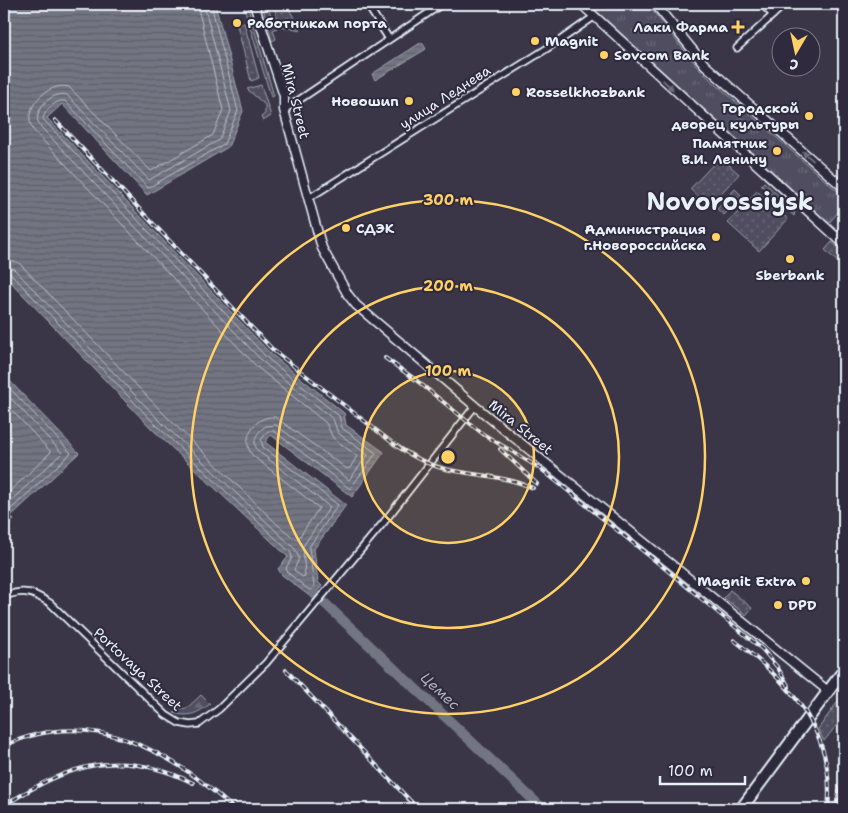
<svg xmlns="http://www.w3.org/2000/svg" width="848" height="813" font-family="'Shantell Sans',sans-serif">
<defs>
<pattern id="grass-dots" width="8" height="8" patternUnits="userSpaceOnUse" patternTransform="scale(1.25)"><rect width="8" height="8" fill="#504e5f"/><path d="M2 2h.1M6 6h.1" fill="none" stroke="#696877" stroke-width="1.8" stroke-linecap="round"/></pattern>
<pattern id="forest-firs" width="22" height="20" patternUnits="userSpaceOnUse" patternTransform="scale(1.25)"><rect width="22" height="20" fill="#504e5f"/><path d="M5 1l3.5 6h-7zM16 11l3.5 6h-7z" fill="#696877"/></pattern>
<pattern id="park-tufts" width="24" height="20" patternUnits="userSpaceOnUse" patternTransform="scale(1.25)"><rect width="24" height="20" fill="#504e5f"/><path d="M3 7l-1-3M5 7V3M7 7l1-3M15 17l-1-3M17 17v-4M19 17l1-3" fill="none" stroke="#696877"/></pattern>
<pattern id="water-rules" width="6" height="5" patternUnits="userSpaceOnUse" patternTransform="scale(1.25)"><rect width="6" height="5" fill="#737482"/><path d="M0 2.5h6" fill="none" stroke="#5f6069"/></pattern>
</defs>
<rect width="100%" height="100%" fill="#3a3648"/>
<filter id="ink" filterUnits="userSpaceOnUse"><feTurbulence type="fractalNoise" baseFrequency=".02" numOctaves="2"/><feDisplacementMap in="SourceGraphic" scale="10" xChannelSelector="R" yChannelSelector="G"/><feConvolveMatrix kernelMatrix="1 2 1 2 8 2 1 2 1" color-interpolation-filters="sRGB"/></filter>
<g filter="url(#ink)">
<g fill="url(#grass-dots)" stroke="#9ca0ac">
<path d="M243,4H247L274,96L271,97Z"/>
<path d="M262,4H266L277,28L273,30L276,39L272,41Z"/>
<path d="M273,4H286L301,30L280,26Z"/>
<path d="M244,23L259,78L251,81L237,25Z"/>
<path d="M261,85L271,116L263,121L261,117L265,114V105L247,89Z"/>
<path d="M720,157L739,174L709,206L690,189Z"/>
<path d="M764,182L795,211L794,216L761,185Z"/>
<path d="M735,189L742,196L724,215L717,209Z"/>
<path d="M757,191L788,219L759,251L728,223Z"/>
<path d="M832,242L844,253V268L825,250Z"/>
<path d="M730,590L752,608L746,615L724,598Z"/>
<path d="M844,693V716L824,741L818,729Z"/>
</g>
<path fill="url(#forest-firs)" stroke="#9ca0ac" d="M201,695L210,704C198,713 189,718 174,713L179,707L186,709Z"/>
<path fill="url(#park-tufts)" stroke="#9ca0ac" d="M589,4H647L701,71L844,197V205L829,223Z"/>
<g fill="url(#water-rules)" stroke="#a2a6b1">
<path d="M4,4H215L243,111L228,147L147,195L62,104L47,118L271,354L344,413L346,425L384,452L352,497L271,435L265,442L346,505L314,549L318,582L322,586L312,598L282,575L278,569L288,557L151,428L4,275Z"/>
<path d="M422,42L426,49L375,80L372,74Z"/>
<path d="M4,375L79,453L11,516L14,520L4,530Z"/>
</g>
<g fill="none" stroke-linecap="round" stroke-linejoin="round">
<g stroke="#b9bfc9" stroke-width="1">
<path d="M4,258L19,263L165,415L278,525L295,539H298L319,508L253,456C239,439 255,415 275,417L347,469L350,468L357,456L333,438L326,423L257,367L34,131C19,111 47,81 69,87L151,171L213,135L223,110L197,4"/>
<path d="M4,265L14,269L159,420L295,549L299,558L294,570L302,577L305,576L303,546L330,507L258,451C251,441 257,432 266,426L276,425L349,480L368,455L338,433L333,419L263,362L40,126C30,112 52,90 67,95L149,180L219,140L231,111L204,4"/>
<path d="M4,272L10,273L155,424L291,553L292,558L286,568L288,573L309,590H312L314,586L309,547L338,505L263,447L261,440L268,431H274L350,489L376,453L342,428L339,416L267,358L43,119C44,111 56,99 65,101L148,188L224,144L238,111L211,4"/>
<path d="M4,382L71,453L8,512L4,524"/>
<path d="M4,391L62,453L4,507"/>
<path d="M4,402L51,452L4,497"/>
</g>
<path stroke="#737482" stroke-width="10" d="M315,594L543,809"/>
<defs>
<g id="street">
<path d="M367,4L389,39"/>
<path d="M762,4L773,15"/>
<path d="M737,48L785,4"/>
<path d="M284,110L442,4"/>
<path d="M309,198L562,39L595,16"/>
<path d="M837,237L844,228"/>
<path d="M4,596C25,589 32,592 50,603L166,715L179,723L190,725L199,724L219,709L266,663L384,522L475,406"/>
</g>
<g id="secondary">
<path d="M254,4L284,96V110L322,248L348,295L356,305L475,406L828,691"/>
<path d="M581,4L844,244"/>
<path d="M655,4L705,65L844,188"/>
</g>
<path id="highway" d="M741,809L844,670"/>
</defs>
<use href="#street" stroke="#e8f1f8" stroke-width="9"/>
<use href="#secondary" stroke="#e8f1f8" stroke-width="11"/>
<use href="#highway" stroke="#e8f1f8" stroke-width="14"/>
<use href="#street" stroke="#2f2a3d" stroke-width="5.5"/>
<use href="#secondary" stroke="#2f2a3d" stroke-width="8"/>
<use href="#highway" stroke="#2f2a3d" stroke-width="10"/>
<defs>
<g id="rail">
<path d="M55,120L273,350L394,444C411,456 429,466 450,470C479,476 506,476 533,488"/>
<path d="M385,358L416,380L483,434L541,469L668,571L762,649L778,668L789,687"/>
<path d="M500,449L537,484"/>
<path d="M734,640C791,684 836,732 828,809"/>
<path d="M286,670L418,809"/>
<path d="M4,746C90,705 170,750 234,809"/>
<path d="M4,806C67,764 121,747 193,783"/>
<path d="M835,809L844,773"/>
</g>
</defs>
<use href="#rail" stroke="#e8f1f8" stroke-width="4"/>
<use href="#rail" stroke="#2f2a3d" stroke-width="2" stroke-dasharray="5.5" stroke-linecap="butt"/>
</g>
<defs><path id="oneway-solid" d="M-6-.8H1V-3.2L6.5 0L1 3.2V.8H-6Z" transform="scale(1.25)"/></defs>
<g fill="#70707e">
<use href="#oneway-solid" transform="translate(668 85) rotate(43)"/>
<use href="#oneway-solid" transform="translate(808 156) rotate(-139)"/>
</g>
</g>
<circle cx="448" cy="457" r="86" fill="#ffd166" fill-opacity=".12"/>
<g fill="none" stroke="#ffd166" stroke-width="2.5">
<circle cx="448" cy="457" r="86"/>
<circle cx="448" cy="457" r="171"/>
<circle cx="448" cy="457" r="257"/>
</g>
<g fill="#ffd166" stroke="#2f2a3d" stroke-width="2">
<circle cx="237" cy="23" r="5"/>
<path d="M735.5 19.5h5v5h5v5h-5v5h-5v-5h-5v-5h5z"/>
<circle cx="535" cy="41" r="5"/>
<circle cx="604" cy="55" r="5"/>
<circle cx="516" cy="92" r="5"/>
<circle cx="409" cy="101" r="5"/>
<circle cx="809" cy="116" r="5"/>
<circle cx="777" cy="151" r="5"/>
<circle cx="346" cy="228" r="5"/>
<circle cx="716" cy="237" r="5"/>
<circle cx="790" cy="259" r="5"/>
<circle cx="806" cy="581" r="5"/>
<circle cx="778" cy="605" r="5"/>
</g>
<g text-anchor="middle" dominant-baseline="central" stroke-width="4" stroke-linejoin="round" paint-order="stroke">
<g font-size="14" font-weight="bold" fill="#e8f1f8" stroke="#2f2a3d" text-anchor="start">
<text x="247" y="23">Работникам порта</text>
<text x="728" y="27" text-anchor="end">Лаки Фарма</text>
<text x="545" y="41">Magnit</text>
<text x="614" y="55">Sovcom Bank</text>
<text x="526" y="92">Rosselkhozbank</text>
<text x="399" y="101" text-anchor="end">Новошип</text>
<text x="799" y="108" text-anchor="end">Городской<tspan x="799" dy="16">дворец культуры</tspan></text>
<text x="767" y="143" text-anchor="end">Памятник<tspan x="767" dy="16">В.И. Ленину</tspan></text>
<text x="356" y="228">СДЭК</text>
<text x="706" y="229" text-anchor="end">Администрация<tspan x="706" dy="16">г.Новороссийска</tspan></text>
<text x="790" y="275" text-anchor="middle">Sberbank</text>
<text x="796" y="581" text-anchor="end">Magnit Extra</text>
<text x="788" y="605">DPD</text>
</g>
<g font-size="14" fill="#e8f1f8" stroke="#2f2a3d">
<text transform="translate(445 97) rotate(-33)">улица Леднева</text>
<text transform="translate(296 101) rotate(76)">Mira Street</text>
<text transform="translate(521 427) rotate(39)">Mira Street</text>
<text transform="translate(138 669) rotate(43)">Portovaya Street</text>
</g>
<g font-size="15" font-style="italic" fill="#aeb2bd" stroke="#2f2a3d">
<text transform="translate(440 691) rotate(43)">Цемес</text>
</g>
<g font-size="24" font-weight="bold" fill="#e8f1f8" stroke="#2f2a3d">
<text x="730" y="202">Novorossiysk</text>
</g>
</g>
<circle cx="448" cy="457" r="8" fill="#ffd166" stroke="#2f2a3d" stroke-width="2.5"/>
<g font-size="15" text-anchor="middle" font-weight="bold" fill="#ffd166" stroke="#2f2a3d" stroke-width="4" stroke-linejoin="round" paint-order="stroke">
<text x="448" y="205">300 m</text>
<text x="448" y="291">200 m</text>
<text x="448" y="376">100 m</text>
</g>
<rect width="848" height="813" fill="none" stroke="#2f2a3d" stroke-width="20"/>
<rect x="10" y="10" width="828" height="793" fill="none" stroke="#e8f1f8" stroke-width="2" filter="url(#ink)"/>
<g transform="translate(796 52) rotate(189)"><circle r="24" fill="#2f2a3d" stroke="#797a88"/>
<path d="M0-4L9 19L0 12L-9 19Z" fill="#ffd166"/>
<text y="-8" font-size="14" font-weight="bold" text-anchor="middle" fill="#e8f1f8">С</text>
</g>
<path d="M660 776v8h85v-8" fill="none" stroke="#e8f1f8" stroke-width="2.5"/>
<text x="668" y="776" font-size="15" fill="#e8f1f8" stroke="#2f2a3d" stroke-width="4" paint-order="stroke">100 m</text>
</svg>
